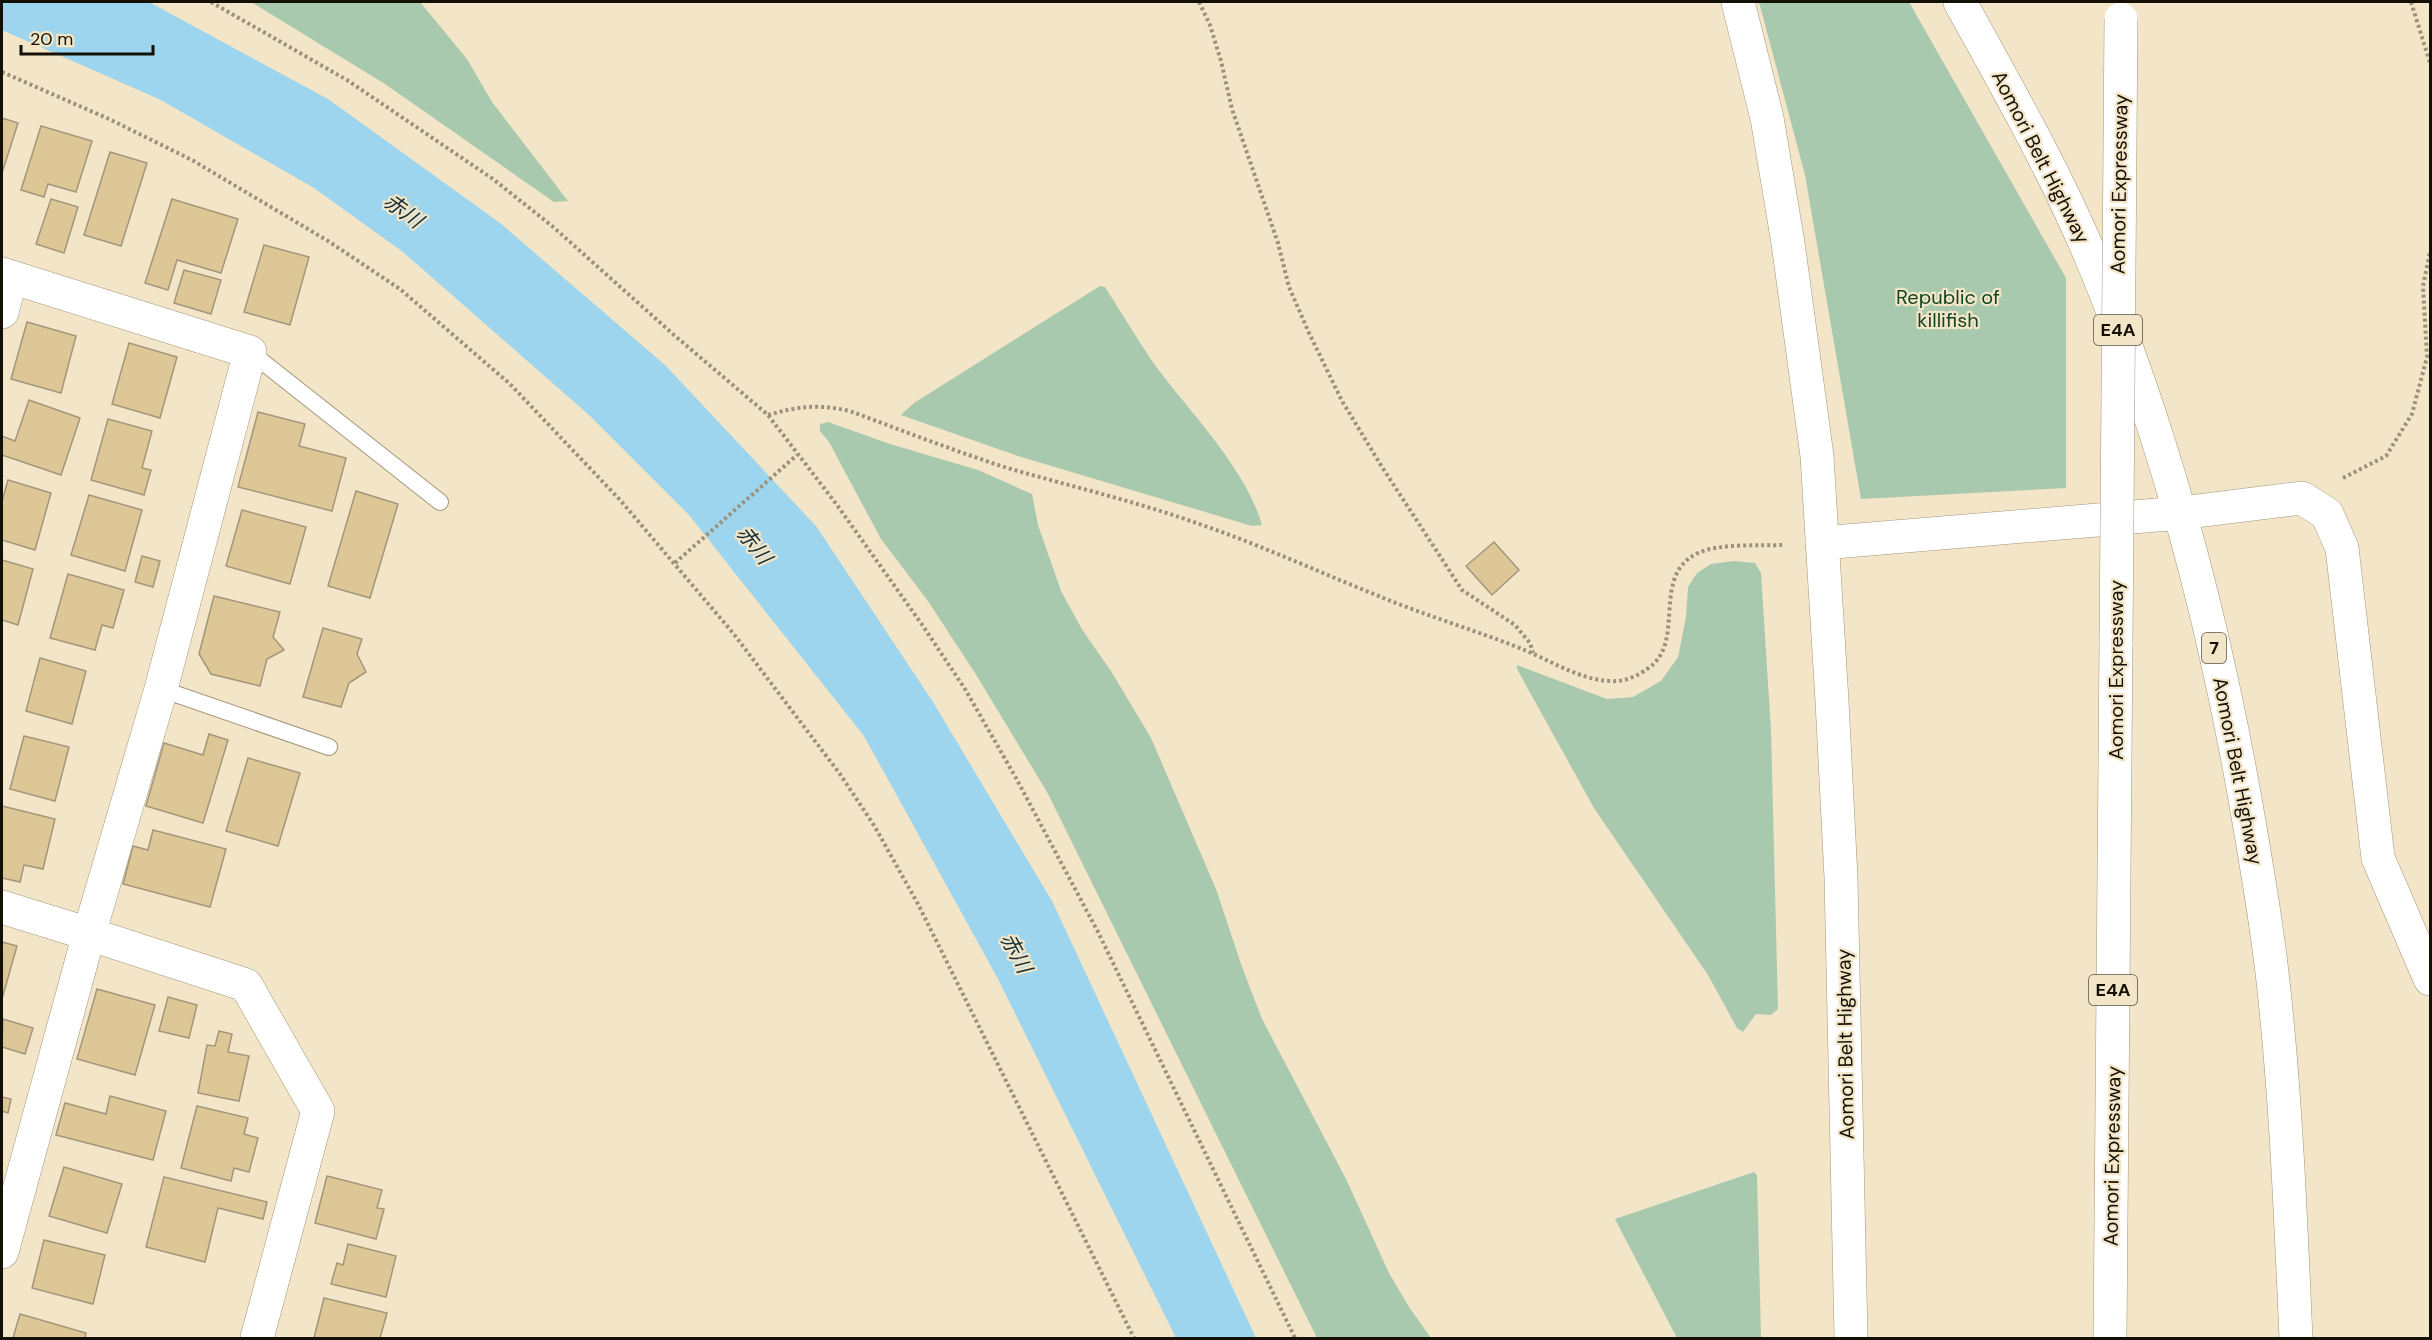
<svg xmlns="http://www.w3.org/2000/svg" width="2432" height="1340" font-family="'DM Sans','Noto Sans JP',sans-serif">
<rect width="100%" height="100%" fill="#f3e5c7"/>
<g fill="#a8c9ae">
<path d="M251,2H420L467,59L492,102L568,201L554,202L385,84Z"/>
<path d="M1759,2H1909L2066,278V488L1861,499L1805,175Z"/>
<path d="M1100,286L1105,287C1121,312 1136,337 1152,361C1188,411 1245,466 1262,525L1252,526L1018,456L901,415L914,403Z"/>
<path d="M828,422L890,444L978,470L1032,494L1038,525L1061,591L1083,631L1111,671L1151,738L1216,889L1242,967L1262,1019L1346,1179L1389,1273L1409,1307L1431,1338H1317L1047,792L975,673L928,601L881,539L829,442L820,431V424Z"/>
<path d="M1734,561L1755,563L1761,573L1771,730L1778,1009L1771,1015L1756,1014L1743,1032L1737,1028L1708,975L1594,808L1517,669V665L1607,699L1633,697L1661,681L1678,657L1686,617L1688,587L1697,573L1711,564Z"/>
<path d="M1754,1172L1757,1175L1761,1338H1677L1615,1219Z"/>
</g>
<path fill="#9cd5ed" d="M2,2H149L328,99L500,223L665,365L816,526L933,702L1052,901L1256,1338H1176L997,977L864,736L689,515L589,415L403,252L314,188L161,100L2,30Z"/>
<g fill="#dec797" stroke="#a3967a" stroke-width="1.5">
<path d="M2,118L18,123L2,173Z"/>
<path d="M41,126L92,141L76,192L48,184L44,197L21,190Z"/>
<path d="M110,152L147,163L121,246L84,235Z"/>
<path d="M51,199L78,207L64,253L36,244Z"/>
<path d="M172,199L238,219L221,273L177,260L168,290L145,283Z"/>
<path d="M264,245L309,257L290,325L244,312Z"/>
<path d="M184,270L221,280L211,314L174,303Z"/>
<path d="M27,322L76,336L61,393L11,379Z"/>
<path d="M129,343L177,357L160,418L112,404Z"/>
<path d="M29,400L80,418L61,475L2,455V436L15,441Z"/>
<path d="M258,412L305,424L299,446L346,458L332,511L238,487Z"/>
<path d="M108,419L152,431L142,468L151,470L144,495L91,480Z"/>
<path d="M8,480L51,493L35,550L2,540V501Z"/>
<path d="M356,491L398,504L370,598L328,586Z"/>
<path d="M89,495L142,510L125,571L71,555Z"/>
<path d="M242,510L306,527L290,584L226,566Z"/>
<path d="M1494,542L1519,570L1492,595L1466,566Z"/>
<path d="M142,556L160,561L153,587L135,582Z"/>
<path d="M2,560L33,569L18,625L2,620Z"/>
<path d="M68,574L124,590L113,628L102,625L95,650L50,638Z"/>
<path d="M214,596L280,612L273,637L284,650L267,659L260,686L211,674L199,654Z"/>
<path d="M323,628L362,639L357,654L366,672L349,683L341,707L303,697Z"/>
<path d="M40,658L86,671L72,724L26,711Z"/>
<path d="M209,734L228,740L203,823L146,806L164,743L203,755Z"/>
<path d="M24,736L69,747L55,801L10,789Z"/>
<path d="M248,758L300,773L278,846L226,831Z"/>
<path d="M2,806L55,819L43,869L24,865L20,882L2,878Z"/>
<path d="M153,830L226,849L210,907L123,884L133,846L148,850Z"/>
<path d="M2,942L17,946L2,999Z"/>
<path d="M97,989L155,1005L135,1075L77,1059Z"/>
<path d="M168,997L197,1005L189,1038L159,1031Z"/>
<path d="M3,1019L33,1028L25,1054L2,1047Z"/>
<path d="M219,1031L232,1034L228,1052L249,1056L239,1101L198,1093L207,1045L215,1046Z"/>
<path d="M110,1096L166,1111L153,1160L56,1135L65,1103L106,1114Z"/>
<path d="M2,1097L11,1099L8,1113L2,1111Z"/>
<path d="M197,1106L248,1118L244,1134L258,1138L249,1172L234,1168L231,1181L181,1168Z"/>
<path d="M64,1167L122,1184L107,1233L49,1216Z"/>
<path d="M327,1176L382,1190L377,1208L384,1209L376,1239L315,1223Z"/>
<path d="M164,1177L267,1202L263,1219L218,1208L205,1262L146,1247Z"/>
<path d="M44,1240L105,1255L93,1304L32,1288Z"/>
<path d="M348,1244L396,1256L386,1297L331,1284L337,1263L343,1265Z"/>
<path d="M324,1298L387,1313L380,1338H314Z"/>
<path d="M20,1314L86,1333L85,1338H13Z"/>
</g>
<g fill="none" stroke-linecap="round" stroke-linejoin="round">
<defs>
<g id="service">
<path d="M250,352L440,502"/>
<path d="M161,689L329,747"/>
</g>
<g id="minor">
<path d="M2,274L250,352L161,689L89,934L2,907"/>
<path d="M2,312L11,278"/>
<path d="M1822,543L2181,513L2302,498L2327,514L2342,548L2378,858L2430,979"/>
<path d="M2,1252L89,934L246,985L318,1111L257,1338"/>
</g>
<g id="trunk">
<path d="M1738,2L1767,118L1788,243L1817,456L1832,701L1841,878L1851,1338"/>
<path d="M1960,2C2006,86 2054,169 2091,257C2166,436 2215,625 2248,816C2259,880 2270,945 2276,1010C2287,1119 2291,1229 2296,1338"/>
</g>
<path id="motorway" d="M2110,1338L2116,642"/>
</defs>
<use href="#service" stroke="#a3967a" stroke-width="18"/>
<use href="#minor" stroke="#a3967a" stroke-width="34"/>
<use href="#trunk" stroke="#a3967a" stroke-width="34"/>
<use href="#motorway" stroke="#a3967a" stroke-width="34"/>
<g stroke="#9c917b" stroke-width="4" stroke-dasharray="3 3" stroke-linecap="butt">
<path d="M211,2L347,80L493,179L552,226L674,335L768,415L837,505L923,626L965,689L1016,778L1098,932L1295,1338"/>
<path d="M1199,2L1210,25L1221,61L1232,109L1278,243L1289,287L1309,333L1342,401L1382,467L1462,590L1515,625L1530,643L1533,653"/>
<path d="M2411,2L2430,63"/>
<path d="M2,72L109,119L192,160L328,241L400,289L510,384L621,501L733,633L840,774L875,827L918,904L1134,1338"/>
<path d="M768,415C799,406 818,404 850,411C900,430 950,449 1001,466C1068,486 1136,501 1202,525C1263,546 1321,573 1381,597C1427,616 1475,630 1522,649C1552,661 1584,683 1618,681C1628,680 1639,675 1647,669C1688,643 1649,576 1698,553C1720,543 1759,546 1783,545"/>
<path d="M2343,478L2386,456L2412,414L2427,357L2423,286L2430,252"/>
<path d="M675,563L797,455"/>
</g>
<use href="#service" stroke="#fff" stroke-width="16"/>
<use href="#minor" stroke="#fff" stroke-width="33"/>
<use href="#trunk" stroke="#fff" stroke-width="33"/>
<use href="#motorway" stroke="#fff" stroke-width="33"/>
<defs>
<path id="motorway-bridge" d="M2116,642L2121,19"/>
</defs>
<use href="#motorway-bridge" stroke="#a3967a" stroke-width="34" stroke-linecap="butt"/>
<use href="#motorway-bridge" stroke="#fff" stroke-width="33"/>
</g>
<g text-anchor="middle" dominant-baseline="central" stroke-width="4.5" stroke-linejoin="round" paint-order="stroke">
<g fill="#f3e5c7" stroke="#585040" stroke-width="1.5">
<rect x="2094" y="315" width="48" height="30" rx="4.5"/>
<rect x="2202" y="633" width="24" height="30" rx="4.5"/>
<rect x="2089" y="975" width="48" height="30" rx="4.5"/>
</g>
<g font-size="18" font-weight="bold" fill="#151006">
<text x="2118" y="330">E4A</text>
<text x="2214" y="648">7</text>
<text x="2113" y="990">E4A</text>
</g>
<g font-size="20" fill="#151006" stroke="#f3e5c7">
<text transform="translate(2041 157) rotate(63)">Aomori Belt Highway</text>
<text transform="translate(2119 184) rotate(-89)">Aomori Expressway</text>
<text transform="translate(2116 670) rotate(-90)">Aomori Expressway</text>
<text transform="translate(2238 771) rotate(79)">Aomori Belt Highway</text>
<text transform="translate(1845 1044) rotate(-91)">Aomori Belt Highway</text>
<text transform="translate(2112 1156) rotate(-89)">Aomori Expressway</text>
</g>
<g font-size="20" fill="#134422" stroke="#f3e5c7">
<text x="1948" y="297">Republic of<tspan x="1948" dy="23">killifish</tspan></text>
</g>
<g font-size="21" font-style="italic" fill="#132f3a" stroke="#f3e5c7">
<text transform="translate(403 211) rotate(36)">赤川</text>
<text transform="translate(754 545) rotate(52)">赤川</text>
<text transform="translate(1016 953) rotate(62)">赤川</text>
</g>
</g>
<rect width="2432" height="1340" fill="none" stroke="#151006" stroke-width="6"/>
<path d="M21 45v9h132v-9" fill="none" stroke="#151006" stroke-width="3"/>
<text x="30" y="45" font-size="18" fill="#151006" stroke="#f3e5c7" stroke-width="4.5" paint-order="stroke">20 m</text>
</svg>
